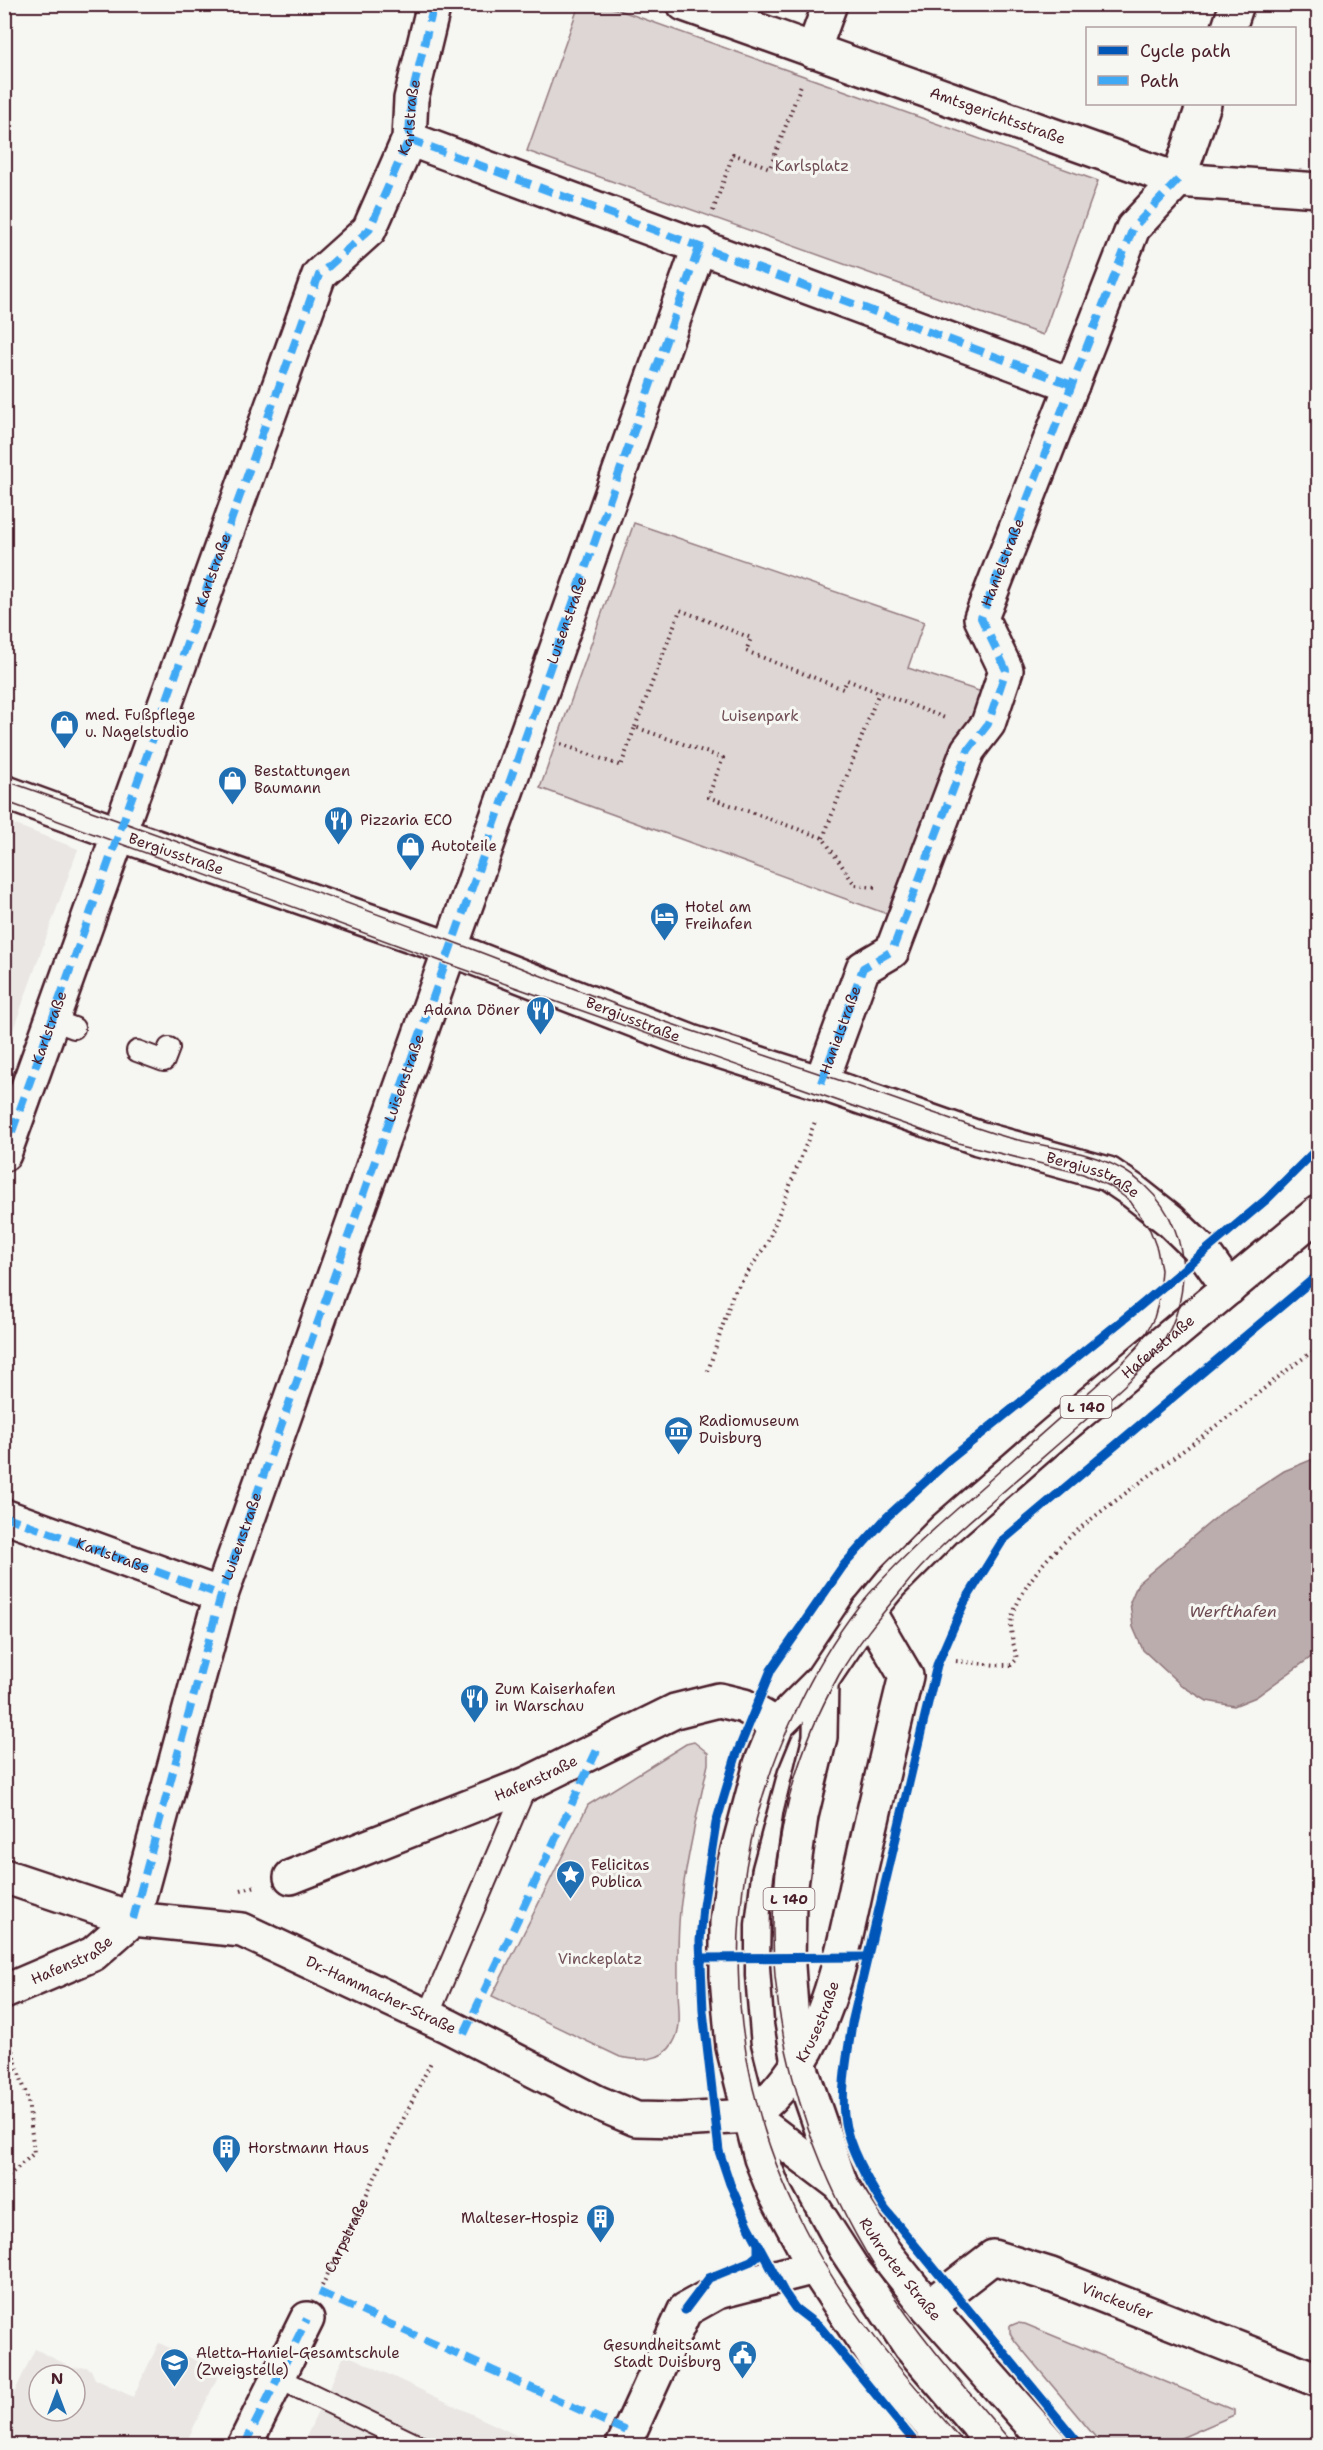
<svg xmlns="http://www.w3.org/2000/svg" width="1323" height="2450" font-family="'Shantell Sans',sans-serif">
<rect width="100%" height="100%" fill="#f6f6f2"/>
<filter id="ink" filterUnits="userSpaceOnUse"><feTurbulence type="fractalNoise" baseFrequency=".0167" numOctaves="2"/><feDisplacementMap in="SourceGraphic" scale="12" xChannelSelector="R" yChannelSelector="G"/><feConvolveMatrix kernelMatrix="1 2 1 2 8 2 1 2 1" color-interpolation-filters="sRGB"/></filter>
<g filter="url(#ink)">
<g fill="#e9e6e3" fill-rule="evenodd">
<path d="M5,821L78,849L5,1052Z"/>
<path d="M159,2343L220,2372L185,2445H5V2412L35,2349L73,2368L86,2367L91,2370L95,2379L133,2397ZM39,2375H75V2411H39Z"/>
<path d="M345,2354L537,2445L302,2446Z"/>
</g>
<g fill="#ddd6d5" stroke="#947a80" stroke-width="1.5">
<path d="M602,4L1098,181L1043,335L527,151L579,5Z"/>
<path d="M634,523L924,622L908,668L985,693L980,714L954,739L887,914L540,788Z"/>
<path d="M694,1742L708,1753V1764C698,1810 687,1856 681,1902C677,1930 678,1961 678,1989C678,2007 683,2027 673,2043C662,2062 640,2061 620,2057L492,1996L588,1805L686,1744Z"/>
<path d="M1017,2323L1025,2324L1234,2410V2415L1165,2445H1102L1015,2341L1010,2333V2326Z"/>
</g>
<path fill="#bbadae" stroke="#8e747a" stroke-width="1.5" d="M1318,1457V1652L1256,1697L1234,1706L1207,1701L1182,1686L1143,1650L1133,1627L1130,1602L1138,1583L1226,1509L1284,1471Z"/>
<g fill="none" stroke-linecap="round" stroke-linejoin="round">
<defs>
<g id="lane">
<path d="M53,1020L74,1028"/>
<path d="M137,1051L164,1061L169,1048"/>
<path d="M428,2016L527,1784"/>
<path d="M278,2378L419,2446"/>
</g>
<g id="street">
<path id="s2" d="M684,4L1178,180L1318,190"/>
<path d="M1229,28L1237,4"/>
<path d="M813,51L830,4"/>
<path d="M409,139L1072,385"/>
<path id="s3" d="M821,1083L863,968L892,951L968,750L988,724L1006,670L981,618L1133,228L1178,180L1204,104"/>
<path d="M4,1154L319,275L369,230L409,139L411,99L434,4"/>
<path id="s4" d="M4,1516L221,1595"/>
<path id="s5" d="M4,1876L133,1919L242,1930L448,2026L596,2102L636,2119L678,2120L750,2116"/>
<path id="s6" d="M291,1877L527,1784L675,1711L719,1700L744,1706L777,1725"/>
<path id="s7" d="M4,1992L93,1954L133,1919L221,1595L700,245"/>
<path id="s8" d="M750,2116C830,2057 842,1948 863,1859C877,1798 891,1737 906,1676L868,1611"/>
<path d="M750,2116L841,2185"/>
<path id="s9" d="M928,2307L993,2257L1051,2275L1318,2380"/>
<path d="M244,2446L307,2319"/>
<path d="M623,2446L685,2310L717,2292L815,2267"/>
</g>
<g id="secondary">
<path id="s10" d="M4,792L119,834L451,949L691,1042L821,1083L978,1138L1108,1174L1133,1191L1171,1221L1204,1253L1229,1288"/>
</g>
<g id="primary">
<path id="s11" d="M821,1681L820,1737L801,1816L789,1899L788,1966L792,2022L799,2063L841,2185L884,2252L928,2307L1051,2446"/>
<path id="s12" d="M949,2446L882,2368L815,2267L775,2193L761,2158L733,2047L727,1977V1923L734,1865L761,1764L777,1725L821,1681L868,1611L891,1583L945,1529L1054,1434L1318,1213"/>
</g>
</defs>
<use href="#lane" stroke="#4a1f2b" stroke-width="24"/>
<use href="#street" stroke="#4a1f2b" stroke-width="38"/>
<use href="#secondary" stroke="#4a1f2b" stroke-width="38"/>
<use href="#primary" stroke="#4a1f2b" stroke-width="38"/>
<g stroke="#4a1f2b" stroke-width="4" stroke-dasharray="1.5 4.5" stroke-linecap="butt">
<path d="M713,211L733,154L770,168L801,85"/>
<path d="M635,727L680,610L751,638L746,651L843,689L847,680L945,718"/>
<path d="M561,744L621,766L635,727L723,758L708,797L823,838L855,885L875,887"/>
<path d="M823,838L879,692"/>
<path d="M708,1371L733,1294L767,1244L816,1119"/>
<path d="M956,1661L996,1665H1011L1017,1659C1014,1645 1008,1628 1013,1614C1033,1561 1079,1528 1122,1496C1154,1472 1186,1449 1217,1425C1252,1400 1283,1371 1318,1348"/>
<path d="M241,1890L256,1886"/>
<path d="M4,2180L34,2153L28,2100L5,2029"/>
<path id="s1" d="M322,2286L432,2060"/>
</g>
<use href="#lane" stroke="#f6f6f2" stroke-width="20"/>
<use href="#street" stroke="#f6f6f2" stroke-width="33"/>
<use href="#secondary" stroke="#f6f6f2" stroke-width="33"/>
<use href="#primary" stroke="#f6f6f2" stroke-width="33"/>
<g stroke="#4a1f2b" stroke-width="1.5">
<path d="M4,780C148,831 291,882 434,935C501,959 567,987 634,1011C731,1045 828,1075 925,1110C952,1119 978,1129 1006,1137C1054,1150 1107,1150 1145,1186C1200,1236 1192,1321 1141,1370C1094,1414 1045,1455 996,1498C964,1526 930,1554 904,1587C881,1615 857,1644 839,1675C731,1865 764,2089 876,2269C916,2333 966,2389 1015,2446"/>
<path d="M4,801L446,963L958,1143L1083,1174L1111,1187L1130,1201L1150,1230L1157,1249L1161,1270L1158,1304L1154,1318L1140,1344L1125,1360C1075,1404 1024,1449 974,1494C934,1529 892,1565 858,1607C833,1639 812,1676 795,1713C716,1881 720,2061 804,2227C845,2309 907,2378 967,2446"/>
</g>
<g stroke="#3fa9f5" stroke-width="8" stroke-dasharray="15 8" stroke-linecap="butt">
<path d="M409,139L1072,385"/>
<path d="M821,1083L863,968L892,951L968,750L988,724L1006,670L981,618L1133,228L1178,180"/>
<path id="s13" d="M4,1154L319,275L369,230L409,139L411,99L434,4"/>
<path d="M4,1516L221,1595"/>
<path id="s14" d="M133,1919L221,1595L700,245"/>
<path d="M464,2034L597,1750"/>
<path d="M319,2292L629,2432"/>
<path d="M244,2446L307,2319"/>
</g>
<defs>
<g id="cycleway">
<path d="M701,1958L868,1957"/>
<path d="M685,2310L709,2278L751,2261L758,2255V2246"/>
<path d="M918,2446L821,2328L795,2308L784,2292L749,2227L730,2184L719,2151L703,2011L700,1941L703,1906L716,1823L736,1756L771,1670L843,1566L887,1517L949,1460L1140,1306L1267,1199L1318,1148"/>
<path d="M1081,2446L885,2209C869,2183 847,2146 844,2116C841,2085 848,2053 852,2023L937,1665L964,1603L1003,1540L1318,1275"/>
</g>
</defs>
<use href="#cycleway" stroke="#f6f6f2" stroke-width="13"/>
<use href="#cycleway" stroke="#0057b8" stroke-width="9"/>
</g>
</g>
<defs>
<symbol id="shop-pin" viewBox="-11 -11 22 30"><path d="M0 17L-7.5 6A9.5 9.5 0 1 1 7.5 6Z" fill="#1f6fb2" stroke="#f6f6f2"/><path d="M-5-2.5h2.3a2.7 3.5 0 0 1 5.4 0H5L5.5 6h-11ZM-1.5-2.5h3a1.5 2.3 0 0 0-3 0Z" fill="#fff"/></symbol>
<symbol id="restaurant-pin" viewBox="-11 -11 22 30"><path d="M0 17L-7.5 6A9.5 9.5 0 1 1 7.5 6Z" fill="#1f6fb2" stroke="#f6f6f2"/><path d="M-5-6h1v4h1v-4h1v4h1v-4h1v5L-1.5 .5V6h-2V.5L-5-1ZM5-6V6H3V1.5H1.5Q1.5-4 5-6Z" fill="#fff"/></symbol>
<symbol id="hotel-pin" viewBox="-11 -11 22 30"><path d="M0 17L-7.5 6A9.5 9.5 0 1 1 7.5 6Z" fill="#1f6fb2" stroke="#f6f6f2"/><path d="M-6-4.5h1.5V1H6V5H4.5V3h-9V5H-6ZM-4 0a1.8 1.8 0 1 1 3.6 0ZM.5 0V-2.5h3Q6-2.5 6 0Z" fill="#fff"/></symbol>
<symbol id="museum-pin" viewBox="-11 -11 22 30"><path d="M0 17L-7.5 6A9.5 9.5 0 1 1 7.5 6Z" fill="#1f6fb2" stroke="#f6f6f2"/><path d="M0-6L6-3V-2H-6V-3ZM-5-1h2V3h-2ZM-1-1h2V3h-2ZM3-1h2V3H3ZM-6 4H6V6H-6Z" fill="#fff"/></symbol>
<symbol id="sight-pin" viewBox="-11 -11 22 30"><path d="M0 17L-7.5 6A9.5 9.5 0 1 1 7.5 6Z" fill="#1f6fb2" stroke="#f6f6f2"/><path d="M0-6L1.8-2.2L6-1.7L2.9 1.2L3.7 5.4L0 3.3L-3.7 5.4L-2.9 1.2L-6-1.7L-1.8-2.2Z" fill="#fff"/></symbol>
<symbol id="building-pin" viewBox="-11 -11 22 30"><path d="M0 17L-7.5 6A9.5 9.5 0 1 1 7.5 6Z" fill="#1f6fb2" stroke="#f6f6f2"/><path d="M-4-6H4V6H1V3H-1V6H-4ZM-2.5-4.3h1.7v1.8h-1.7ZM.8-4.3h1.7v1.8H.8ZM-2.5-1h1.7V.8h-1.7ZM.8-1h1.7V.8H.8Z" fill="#fff"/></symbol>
<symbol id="civic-pin" viewBox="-11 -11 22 30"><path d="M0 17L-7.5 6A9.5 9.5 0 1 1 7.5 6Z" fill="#1f6fb2" stroke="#f6f6f2"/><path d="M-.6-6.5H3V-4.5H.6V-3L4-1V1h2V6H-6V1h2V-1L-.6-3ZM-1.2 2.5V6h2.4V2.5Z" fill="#fff"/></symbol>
<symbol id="school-pin" viewBox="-11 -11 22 30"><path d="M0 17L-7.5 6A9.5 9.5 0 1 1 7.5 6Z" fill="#1f6fb2" stroke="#f6f6f2"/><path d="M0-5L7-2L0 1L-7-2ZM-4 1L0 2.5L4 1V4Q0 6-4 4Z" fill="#fff"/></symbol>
</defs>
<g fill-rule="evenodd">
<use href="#shop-pin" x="48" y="708" width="33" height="45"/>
<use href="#shop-pin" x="216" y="764" width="33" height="45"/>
<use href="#restaurant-pin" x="322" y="804" width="33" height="45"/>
<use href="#shop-pin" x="394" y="830" width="33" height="45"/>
<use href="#hotel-pin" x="648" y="900" width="33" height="45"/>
<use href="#restaurant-pin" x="524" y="994" width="33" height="45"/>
<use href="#museum-pin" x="662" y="1414" width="33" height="45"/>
<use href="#restaurant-pin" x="458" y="1682" width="33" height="45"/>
<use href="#sight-pin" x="554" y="1858" width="33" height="45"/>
<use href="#building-pin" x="210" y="2132" width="33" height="45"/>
<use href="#building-pin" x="584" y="2202" width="33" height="45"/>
<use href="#civic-pin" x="726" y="2338" width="33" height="45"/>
<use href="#school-pin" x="158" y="2346" width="33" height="45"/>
</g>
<g text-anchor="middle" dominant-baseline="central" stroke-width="6" stroke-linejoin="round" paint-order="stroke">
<g fill="#f6f6f2" stroke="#7e6067" stroke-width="1.5">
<rect x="1060.5" y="1396" width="51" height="22" rx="4.5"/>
<rect x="763.5" y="1888" width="51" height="22" rx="4.5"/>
</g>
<g font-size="14" font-weight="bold" fill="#4a1f2b">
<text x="1086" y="1407">L 140</text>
<text x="789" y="1899">L 140</text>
</g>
<g font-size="15" fill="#4a1f2b" stroke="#f6f6f2">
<text stroke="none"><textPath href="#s13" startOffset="1122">Karlstraße</textPath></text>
<text stroke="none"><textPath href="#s2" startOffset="333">Amtsgerichtsstraße</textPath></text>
<text stroke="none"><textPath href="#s3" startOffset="578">Hanielstraße</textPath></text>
<text stroke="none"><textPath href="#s13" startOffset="620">Karlstraße</textPath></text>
<text stroke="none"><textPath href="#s14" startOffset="1370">Luisenstraße</textPath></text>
<text stroke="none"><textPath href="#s10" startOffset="183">Bergiusstraße</textPath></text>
<text stroke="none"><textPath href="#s10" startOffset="669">Bergiusstraße</textPath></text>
<text stroke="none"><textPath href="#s13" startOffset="134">Karlstraße</textPath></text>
<text stroke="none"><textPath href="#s3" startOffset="56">Hanielstraße</textPath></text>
<text stroke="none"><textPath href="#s14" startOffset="884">Luisenstraße</textPath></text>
<text stroke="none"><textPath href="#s10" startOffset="1155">Bergiusstraße</textPath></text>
<text stroke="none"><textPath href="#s12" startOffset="1329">Hafenstraße</textPath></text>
<text stroke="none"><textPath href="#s14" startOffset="398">Luisenstraße</textPath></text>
<text stroke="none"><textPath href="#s4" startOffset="116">Karlstraße</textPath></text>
<text stroke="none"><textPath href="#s6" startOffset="264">Hafenstraße</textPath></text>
<text stroke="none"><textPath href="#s7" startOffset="75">Hafenstraße</textPath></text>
<text stroke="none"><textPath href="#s5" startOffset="399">Dr.-Hammacher-Straße</textPath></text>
<text stroke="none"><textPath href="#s8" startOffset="118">Krusestraße</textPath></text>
<text stroke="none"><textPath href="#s1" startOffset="56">Carpstraße</textPath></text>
<text stroke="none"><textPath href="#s11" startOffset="618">Ruhrorter Straße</textPath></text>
<text stroke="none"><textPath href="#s9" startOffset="214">Vinckeufer</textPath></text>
</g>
<g font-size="15" fill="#6f4d56" stroke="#f6f6f2">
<text x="812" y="166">Karlsplatz</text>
<text x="760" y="716">Luisenpark</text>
<text x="600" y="1959">Vinckeplatz</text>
</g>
<g font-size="15" fill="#4a1f2b" stroke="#f6f6f2" text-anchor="start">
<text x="85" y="715">med. Fußpflege<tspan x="85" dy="17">u. Nagelstudio</tspan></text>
<text x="254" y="771">Bestattungen<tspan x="254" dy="17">Baumann</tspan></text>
<text x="360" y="820">Pizzaria ECO</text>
<text x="431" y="846">Autoteile</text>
<text x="685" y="907">Hotel am<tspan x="685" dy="17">Freihafen</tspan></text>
<text x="520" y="1010" text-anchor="end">Adana Döner</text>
<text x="699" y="1421">Radiomuseum<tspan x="699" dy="17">Duisburg</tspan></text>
<text x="495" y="1689">Zum Kaiserhafen<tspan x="495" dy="17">in Warschau</tspan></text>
<text x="591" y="1865">Felicitas<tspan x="591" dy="17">Publica</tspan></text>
<text x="248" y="2148">Horstmann Haus</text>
<text x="579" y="2218" text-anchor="end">Malteser-Hospiz</text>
<text x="721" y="2345" text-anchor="end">Gesundheitsamt<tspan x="721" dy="17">Stadt Duisburg</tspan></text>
<text x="196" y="2353">Aletta-Haniel-Gesamtschule<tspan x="196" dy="17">(Zweigstelle)</tspan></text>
</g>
<g font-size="16" font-style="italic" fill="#6c4a52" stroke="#f6f6f2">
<text x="1233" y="1611">Werfthafen</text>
</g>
</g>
<rect width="1323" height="2450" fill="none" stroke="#f6f6f2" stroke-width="24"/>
<rect x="12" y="12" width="1299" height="2426" fill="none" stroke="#4a1f2b" stroke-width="2" filter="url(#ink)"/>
<rect x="1086" y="27" width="210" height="78" fill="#f6f6f2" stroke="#b1a0a2" stroke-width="1.5"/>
<rect x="1098" y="46" width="30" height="9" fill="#0057b8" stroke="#b1a0a2" stroke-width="1.5"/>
<text x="1140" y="57" font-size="18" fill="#4a1f2b">Cycle path</text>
<rect x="1098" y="76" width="30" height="9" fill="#3fa9f5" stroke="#b1a0a2" stroke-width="1.5"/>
<text x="1140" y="87" font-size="18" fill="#4a1f2b">Path</text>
<g transform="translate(57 2393)"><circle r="28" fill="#f6f6f2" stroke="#b1a0a2" stroke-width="1.5"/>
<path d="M0-4.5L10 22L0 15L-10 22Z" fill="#1f6fb2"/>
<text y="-9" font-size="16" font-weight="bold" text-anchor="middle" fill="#4a1f2b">N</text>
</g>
</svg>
